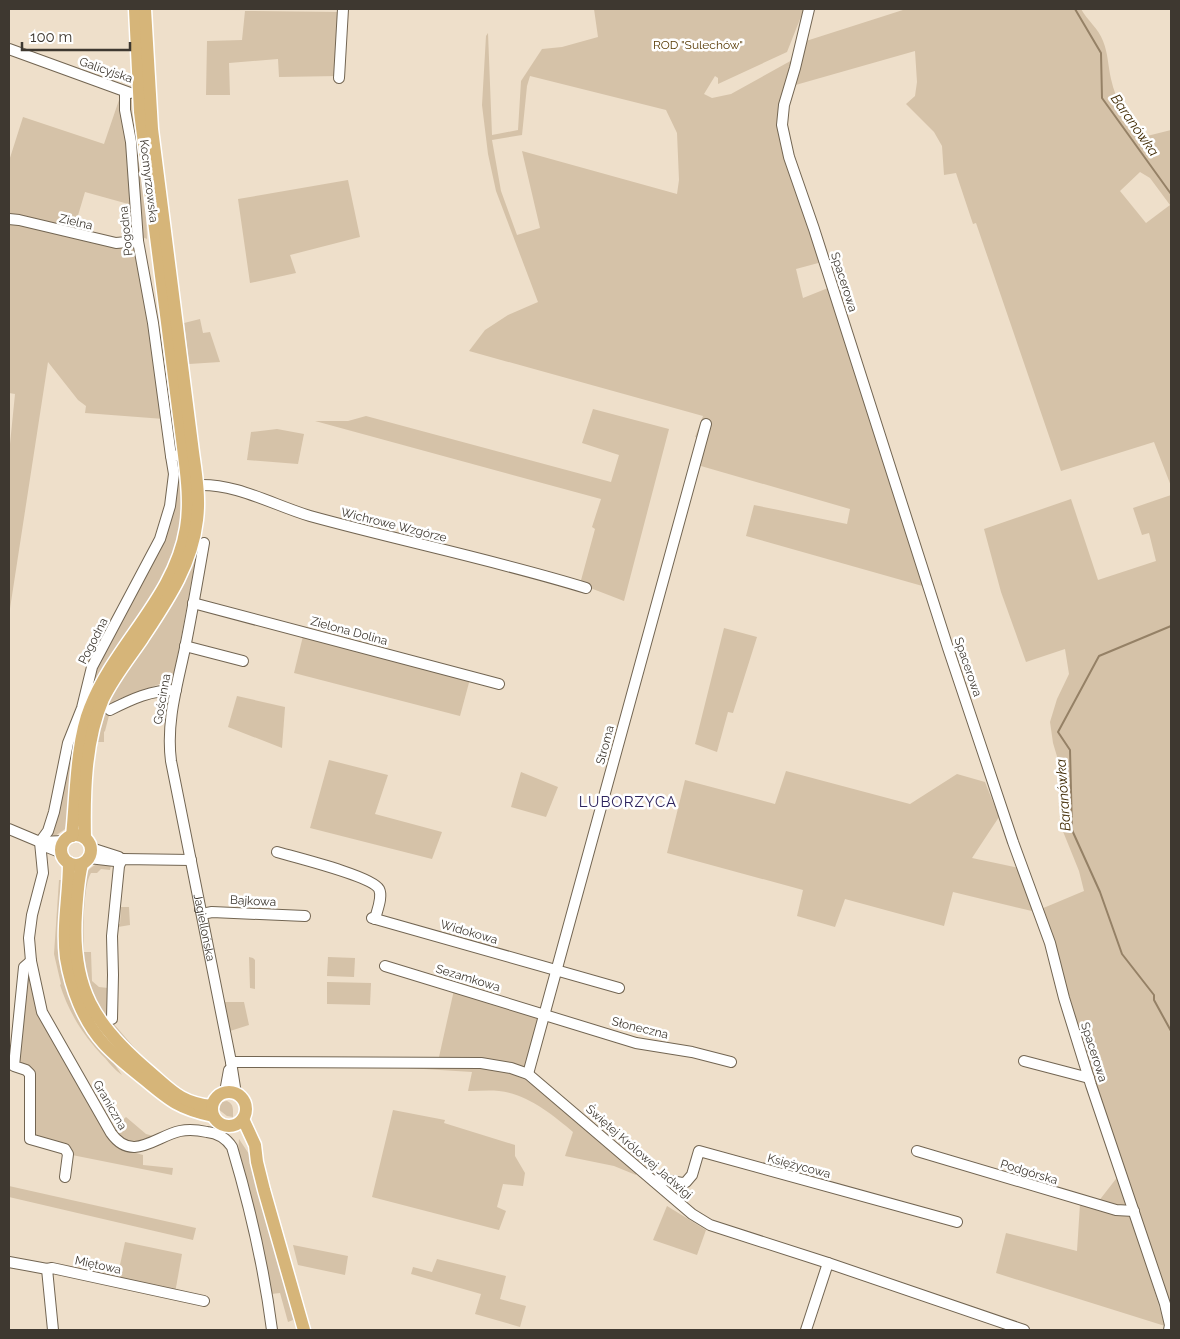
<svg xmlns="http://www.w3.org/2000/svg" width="1180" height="1339" font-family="Raleway,sans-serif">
<rect width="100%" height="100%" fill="#eedfca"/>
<g fill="#d5c2a8" fill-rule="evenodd">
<path d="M594,9H804L787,52L718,84V78L715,76L704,94L712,98L731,94L794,59L778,123L822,262L796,269L803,298L828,288L926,587L746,536L754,505L847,524L850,509L694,464L701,438L695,437L703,416L469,351L485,330L508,315L538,302L496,191L488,154L482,105L486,36L488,33L492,135L518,130L521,81L542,49L562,47L598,37ZM530,76L666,110L677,133L679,180L677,194L522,151L540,228L517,235L501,191L492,140L522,135L527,86Z"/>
<path d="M906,9H1081C1087,20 1099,29 1103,41C1108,53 1108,66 1111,79C1116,102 1127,118 1139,138L1171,130V486L1154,442L1061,471L976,223L973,224L956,173L944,175L942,146L934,132L906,104L915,96L917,82L915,51L792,86L806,41ZM1140,172L1150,178L1170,205L1146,223L1120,191Z"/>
<path d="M245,11L340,12L338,76L279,77L278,59L229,63L230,95H206L207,41L242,40Z"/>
<path d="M120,97L126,122L132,205L85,192L73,232L9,217V161L23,117L104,144Z"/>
<path d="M132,97L135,99L145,189L147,239L140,236L127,102L129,98Z"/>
<path d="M348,180L360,237L290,255L296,273L250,283L238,199Z"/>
<path d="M9,222L135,246L151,322L164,419L85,413L86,406L78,400L48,362L9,615V454L15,394L9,393Z"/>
<path d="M200,319L203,333L210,332L220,362L189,364L184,323Z"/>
<path d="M593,409L669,429L624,601L580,584L595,529L592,527L601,499L315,421H348L366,416L611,482L619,455L582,443Z"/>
<path d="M277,429L304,434L298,464L247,460L251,432Z"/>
<path d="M181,461L183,508L179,539L164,579L118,647L65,829L55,836L47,835L69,745L94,667L161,540L174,462Z"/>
<path d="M1171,495V1320L1041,909L1084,891L1079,871L1062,829L1063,804L1057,784L1062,773L1053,743L1050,722L1057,699L1069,674L1065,649L1026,662L1001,592L984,529L1071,499L1098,580L1156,561L1149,533L1142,535L1133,508Z"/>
<path d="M199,541L174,675L168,681L116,700L112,704L105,731L104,732V742H96C107,682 152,638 181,588C190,573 194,557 199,541Z"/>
<path d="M724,628L757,637L733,713L728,712L717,752L695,744Z"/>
<path d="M304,632L470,679L460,716L294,673Z"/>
<path d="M237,696L285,707L282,748L228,727Z"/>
<path d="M329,760L388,775L375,814L442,832L432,859L310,828Z"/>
<path d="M786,771L910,804L957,774L985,782L999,817L972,858L1019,868L1036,912L953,892L944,926L845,899L835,927L797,916L803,890L667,853L685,780L775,804Z"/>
<path d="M521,772L558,787L546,817L511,807Z"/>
<path d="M97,864L111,865L110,870L101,869L97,873H91C83,885 83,935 84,952H91L92,981L99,987L108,988L113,1023L138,1052L171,1081L159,1072L115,1032L94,1000L80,954L84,884L86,872L92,867Z"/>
<path d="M59,880H64L60,953L108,1055L122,1075C116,1071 110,1064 105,1058C84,1037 69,1013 60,985L61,984L54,954Z"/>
<path d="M121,907H129L130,925L118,927L117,933L114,924H120Z"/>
<path d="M249,957L253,958L255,960V989L250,988Z"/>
<path d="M328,957L355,958L354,977L327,976Z"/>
<path d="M31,973L39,1012L126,1150L143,1155V1165L173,1168L172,1175L72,1155L71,1148L36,1138L33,1102L32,1068L17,1064L27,975Z"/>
<path d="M327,982L371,983L370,1005L327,1004Z"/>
<path d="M454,990L540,1016L526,1069L493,1060L439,1057Z"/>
<path d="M224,1002H244L249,1025L230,1031Z"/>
<path d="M412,1066H473L503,1070L526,1080L575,1118L636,1172V1175L614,1166L565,1156L573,1132C553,1115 527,1094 499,1091C489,1090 478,1091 468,1091L472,1072L408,1068Z"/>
<path d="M227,1101C234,1104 233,1109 233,1117L227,1116L218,1109L221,1102Z"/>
<path d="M393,1110L445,1120L444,1123L515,1145V1156L525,1173L523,1186L503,1184L497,1207L506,1211L499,1230L372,1197Z"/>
<path d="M126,1117L146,1134L157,1137C142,1147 122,1144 113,1129Z"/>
<path d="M239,1139L249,1154L299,1330H297L293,1320L288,1322L280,1293L271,1294L238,1152Z"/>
<path d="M1119,1175L1165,1326L996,1273L1006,1233L1077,1251L1080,1204L1098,1202Z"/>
<path d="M9,1186L196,1228L193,1240L9,1197Z"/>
<path d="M667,1206L706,1230L697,1255L653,1240Z"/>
<path d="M125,1242L182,1254L175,1293L116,1283Z"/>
<path d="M293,1245L348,1256L345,1275L298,1265Z"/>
<path d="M437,1259L506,1276L500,1299L526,1306L520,1327L475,1314L481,1294L411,1274L413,1267L432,1272Z"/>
</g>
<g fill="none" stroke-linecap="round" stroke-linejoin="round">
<g stroke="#958166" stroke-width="2">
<path d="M1075,9L1101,53L1102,98L1171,194"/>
<path d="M1171,626L1099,656L1058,732L1070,750L1072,830L1100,892L1122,954L1154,995V1000L1171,1031"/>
</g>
<defs>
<g id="minor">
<path d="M809,9L795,68L784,105L782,125L789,157L814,229L948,648L1013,842L1050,943L1064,998L1091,1085L1165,1304L1170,1325L1169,1330"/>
<path d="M9,49L130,93"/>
<path d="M339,78L343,9"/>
<path d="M125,92V110L131,142L138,241L153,323L171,456"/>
<path d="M9,219L19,220L116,243L138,241"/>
<path d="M197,485C236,483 273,505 310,516C401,541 495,560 586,588"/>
<path id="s1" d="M204,543C198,578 192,613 185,648C177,686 166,722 171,761L231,1062L236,1094"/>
<path d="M193,603L499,684"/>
<path d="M185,646L243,661"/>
<path d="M110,710C132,699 151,690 176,690"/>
<path d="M9,829L40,842L47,847L62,853"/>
<path d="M40,842L43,873L32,915L29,938L31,961L42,1012L111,1133C132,1163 156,1136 180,1131C189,1129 198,1130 207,1132C217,1133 226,1138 232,1147C250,1207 264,1268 272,1330"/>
<path d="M40,842L48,831L54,812L68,743L82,708L92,667L160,539L170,506L174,474L171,456L184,455"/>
<path d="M40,842L64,841"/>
<path d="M91,848L119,857"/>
<path d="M277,852C294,857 372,876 379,889C383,897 377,910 375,919"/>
<path d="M89,858L115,861L122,859L191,860"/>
<path d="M202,914L212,912L305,916"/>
<path d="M372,918L619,988"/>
<path d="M31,961L24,967L14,1066L26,1070L30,1074V1139L65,1149L68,1154L65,1177"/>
<path d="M385,966L636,1043L692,1052L731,1062"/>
<path d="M112,1019L113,975L112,936L119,866L122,859"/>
<path d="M1024,1061L1089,1078"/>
<path d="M231,1062L481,1063L511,1068L528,1074L692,1214L710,1225L828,1263L1024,1330"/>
<path d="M528,1074L706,424"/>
<path d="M225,1092L229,1070"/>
<path d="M917,1151L1116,1210L1134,1211"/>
<path d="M654,1181L660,1179L682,1183L686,1182L692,1175L699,1151L957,1222"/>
<path d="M9,1262L47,1269"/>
<path d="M53,1330L47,1269L52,1268L204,1301"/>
<path d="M806,1330L828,1263"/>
</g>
<g id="major">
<circle cx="76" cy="850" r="15"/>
<path d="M72,836C76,798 76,742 90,708C115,644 175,597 186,528C190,504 187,479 184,455L140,112L135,9"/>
<path d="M85,838C84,793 85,741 103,699C113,678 129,658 142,639C167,601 192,565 197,520C200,497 196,474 193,452L152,129L145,9"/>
<path d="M69,863C69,894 62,926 66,958C71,988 83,1021 104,1044C116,1057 130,1068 144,1079C170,1101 180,1109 213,1116"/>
<path d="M82,864C78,880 77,897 76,913C71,988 94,1025 150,1072C172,1091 181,1103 212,1106"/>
<circle cx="229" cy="1109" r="17"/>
<path d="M243,1119L255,1145L257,1162L264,1190L304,1330"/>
</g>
</defs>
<use href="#minor" stroke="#726552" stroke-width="12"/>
<use href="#major" stroke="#fff" stroke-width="15"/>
<use href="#minor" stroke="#fff" stroke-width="10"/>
<use href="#major" stroke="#d6b579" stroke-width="12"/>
</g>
<g text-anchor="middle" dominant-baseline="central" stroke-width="5" stroke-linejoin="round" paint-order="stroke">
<g font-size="12" fill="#573a04" stroke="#fff">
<text x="698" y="45">ROD "Sulechów"</text>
</g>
<g font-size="12" fill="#3e3830" stroke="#fff">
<text transform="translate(106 70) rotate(19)">Galicyjska</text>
<text transform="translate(149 181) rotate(83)">Kocmyrzowska</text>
<text transform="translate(76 222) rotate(13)">Zielna</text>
<text transform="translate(126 231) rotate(-96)">Pogodna</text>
<text transform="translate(844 282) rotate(72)">Spacerowa</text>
<text transform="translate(394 525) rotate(14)">Wichrowe Wzgórze</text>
<text transform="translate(349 631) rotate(15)">Zielona Dolina</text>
<text transform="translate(93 641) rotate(-63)">Pogodna</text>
<text transform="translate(968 667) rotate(71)">Spacerowa</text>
<text transform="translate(162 699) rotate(-80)">Gościnna</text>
<text transform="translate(605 745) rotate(-75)">Stroma</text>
<text transform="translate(253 901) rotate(3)">Bajkowa</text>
<text stroke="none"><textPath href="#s1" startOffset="391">Jagiellońska</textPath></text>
<text transform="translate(469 932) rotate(16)">Widokowa</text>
<text transform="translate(468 978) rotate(17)">Sezamkowa</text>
<text transform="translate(640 1028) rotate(14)">Słoneczna</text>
<text transform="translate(1094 1052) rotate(72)">Spacerowa</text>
<text transform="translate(110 1105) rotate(60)">Graniczna</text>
<text transform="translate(639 1152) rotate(41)">Świętej Królowej Jadwigi</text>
<text transform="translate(799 1166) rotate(15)">Księżycowa</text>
<text transform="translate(1029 1172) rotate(17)">Podgórska</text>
<text transform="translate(98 1265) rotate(12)">Miętowa</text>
</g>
<g font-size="14" font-style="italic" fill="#432d06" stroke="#fff">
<text transform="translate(1135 125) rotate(55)">Baranówka</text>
<text transform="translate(1063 795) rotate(-94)">Baranówka</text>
</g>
<g font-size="15" letter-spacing="1" fill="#2d235d" stroke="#fff">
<text x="628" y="802">LUBORZYCA</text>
</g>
</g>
<rect width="1180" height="1339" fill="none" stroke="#3e3830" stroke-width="20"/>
<path d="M22 42v8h108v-8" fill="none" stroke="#3e3830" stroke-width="2.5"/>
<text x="30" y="42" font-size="15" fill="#3e3830" stroke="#ffffff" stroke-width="4" paint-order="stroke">100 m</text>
</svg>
